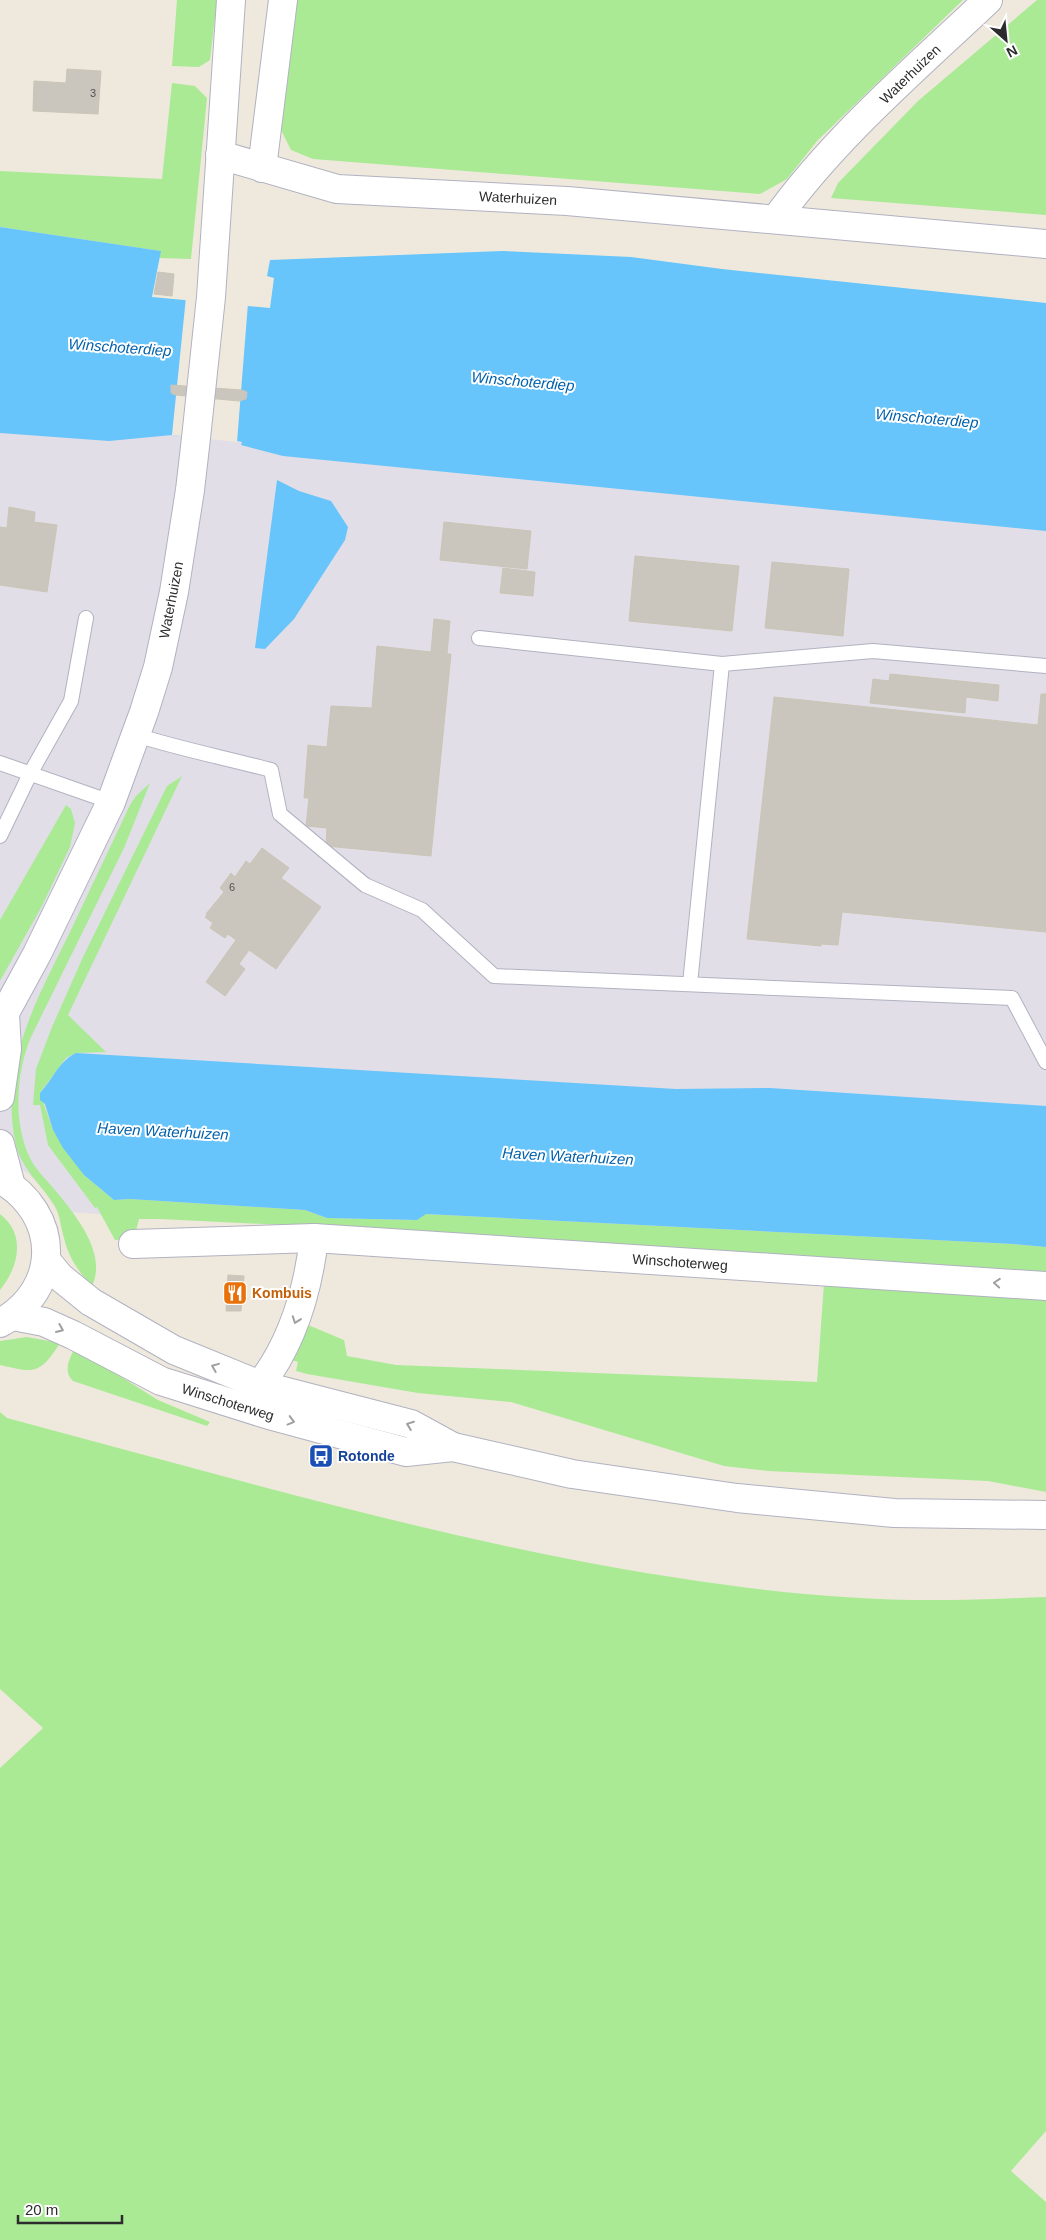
<svg xmlns="http://www.w3.org/2000/svg" width="1046" height="2240" font-family="Arial,sans-serif">
<rect width="100%" height="100%" fill="#efe9dd"/>
<path fill="#e1dee7" d="M0,371L1046,452V1261L123,1216L57,1211L45,1192L28,1173L0,1160Z"/>
<g fill="#aaea95">
<path d="M177,0H217L210,60L199,67L172,66Z"/>
<path d="M296,0H963L817,141L787,179L760,194L313,159L291,150L281,130Z"/>
<path d="M1037,0H1046V215L831,198L838,183L918,101Z"/>
<path d="M172,83L195,86L207,98L191,259L160,258V251L0,227V171L162,179Z"/>
<path d="M182,776L68,1015L106,1052L76,1053L66,1058L40,1093L53,1130L84,1175L114,1200L130,1199L305,1210L327,1218L417,1220L425,1214L1014,1244L1046,1247V1276L365,1229L160,1219H139L134,1239L115,1240L97,1207L95,1208L48,1145L40,1105H33L36,1069L52,1027L83,957L167,786Z"/>
<path d="M150,783L124,848L30,1039C16,1075 13,1123 30,1158C35,1169 46,1179 54,1189C74,1213 108,1253 92,1286C79,1273 68,1256 64,1238C61,1228 60,1217 56,1208C43,1185 20,1169 15,1141C0,1063 37,999 70,932C90,890 110,847 130,805L136,796Z"/>
<path d="M66,805L71,809L75,823L70,847L42,906L0,981V920Z"/>
<path d="M0,1214C27,1235 18,1268 0,1290Z"/>
<path d="M824,1283L1046,1299V1492L988,1481L768,1471L724,1466L511,1402L418,1393L307,1374L296,1371L298,1362L288,1359L308,1325L344,1340L347,1356L396,1365L817,1382Z"/>
<path d="M27,1337L60,1343C40,1375 34,1373 0,1365V1341Z"/>
<path d="M75,1348L158,1400L210,1422L207,1426L73,1381C63,1371 69,1359 75,1348Z"/>
<path d="M0,1412L7,1418C245,1481 483,1553 727,1585C801,1595 876,1601 950,1600C982,1600 1014,1598 1046,1597V2131L1011,2171L1046,2202V2240H0V1768L43,1728L0,1689Z"/>
</g>
<g fill="#67c5fb">
<path d="M0,227L161,251L152,297L270,308L274,278L267,276L270,260L502,251L631,257L722,269L1046,303V531L283,456L241,445L242,442L238,441L172,435L109,441L0,433Z"/>
<path d="M277,480L299,491L331,501L348,527L345,540L294,619L265,649L255,648Z"/>
<path d="M76,1053L676,1089L770,1088L1046,1106V1247L1014,1244L426,1214L417,1220L327,1218L305,1210L130,1199L114,1200L84,1175L63,1148L53,1130L45,1104L40,1100V1093C53,1079 59,1061 76,1053Z"/>
</g>
<path fill="#efe9dd" d="M186,297L248,303L237,442L172,435Z"/>
<g fill="#cac6bd" stroke="#cbc5b6">
<path d="M67,69L101,71L98,114L33,111L34,81L66,83Z"/>
<path d="M158,272L174,274L172,296L154,294Z"/>
<path d="M171,385L242,390L247,392L246,399L239,401L175,395L171,393Z"/>
<path d="M9,507L35,512L34,522L57,525L47,592L0,585V527L7,528Z"/>
<path d="M444,522L531,531L527,569L440,560Z"/>
<path d="M635,556L739,566L732,631L629,621Z"/>
<path d="M772,562L849,569L843,636L765,628Z"/>
<path d="M503,568L535,572L533,596L500,593Z"/>
<path d="M434,619L450,621L447,654H451L431,856L326,846L327,828L306,826L309,798H304L308,745L327,747L331,706L372,708L377,646L431,652Z"/>
<path d="M890,674L999,685L998,701L966,697L965,713L870,703L873,679L889,681Z"/>
<path d="M1041,694H1046V932L842,912L838,945L821,944V946L747,939L774,697L1038,725Z"/>
<path d="M262,848L289,868L281,878L321,907L276,969L249,950L239,964L245,969L225,996L206,982L236,940L228,934L225,938L210,928L213,923L205,917L207,915L206,914L224,892L220,888L231,873L235,877L246,861L250,864Z"/>
<path d="M228,1275L244,1276L241,1311H226Z"/>
</g>
<g fill="none" stroke-linecap="round" stroke-linejoin="round">
<defs>
<g id="service">
<path d="M479,638L722,664L873,651L1046,666"/>
<path d="M136,735C180,749 226,758 271,770L280,814L365,885L422,910L494,976L1012,998L1046,1062"/>
<path d="M0,763L111,802"/>
<path d="M0,836L30,774L71,701L86,618"/>
<path d="M690,984L722,664"/>
</g>
<g id="minor">
<path d="M220,155L337,189L567,201L1046,244"/>
<path d="M262,168L283,0"/>
<path d="M776,219C835,137 914,70 988,0"/>
<path d="M133,1244L314,1238L1046,1286"/>
<path d="M260,1385C293,1342 308,1291 314,1238"/>
</g>
<g id="secondary">
<path d="M0,1022L37,954L111,802L144,712L158,667L174,592L190,490L196,438L211,297L231,0"/>
<path d="M0,1097L7,1049L5,1015"/>
<path d="M0,1144L11,1186"/>
<path d="M0,1179C61,1214 62,1289 0,1323"/>
<path d="M46,1260L60,1277L91,1302L174,1350L260,1385L411,1424L453,1447L572,1474L737,1498L894,1513L1046,1515"/>
<path d="M13,1316L44,1322L73,1335L161,1381L269,1415L406,1452L453,1447"/>
</g>
</defs>
<use href="#service" stroke="#b1b2c1" stroke-width="16"/>
<use href="#minor" stroke="#b1b2c1" stroke-width="30"/>
<use href="#secondary" stroke="#b1b2c1" stroke-width="30"/>
<use href="#service" stroke="#fff" stroke-width="14"/>
<use href="#minor" stroke="#fff" stroke-width="28"/>
<use href="#secondary" stroke="#fff" stroke-width="28"/>
</g>
<defs><path id="oneway-chevron" d="M-2-3.5L2.5 0L-2 3.5" fill="none" stroke-width="1.6" stroke-linecap="round" stroke-linejoin="round" transform="scale(1.25)"/></defs>
<g stroke="#a0a0a0">
<use href="#oneway-chevron" transform="translate(997 1283) rotate(-176)"/>
<use href="#oneway-chevron" transform="translate(296 1320) rotate(110)"/>
<use href="#oneway-chevron" transform="translate(60 1329) rotate(23)"/>
<use href="#oneway-chevron" transform="translate(215 1367) rotate(-158)"/>
<use href="#oneway-chevron" transform="translate(291 1421) rotate(15)"/>
<use href="#oneway-chevron" transform="translate(410 1425) rotate(-159)"/>
</g>
<defs>
<symbol id="restaurant-square" viewBox="-11 -11 22 22"><rect x="-9" y="-9" width="18" height="18" rx="4" fill="#e8710a" stroke="#fff"/><path d="M-5-6h1v4h1v-4h1v4h1v-4h1v5L-1.5 .5V6h-2V.5L-5-1ZM5-6V6H3V1.5H1.5Q1.5-4 5-6Z" fill="#fff"/></symbol>
<symbol id="bus-square" viewBox="-11 -11 22 22"><rect x="-9" y="-9" width="18" height="18" rx="4" fill="#1a4fb4" stroke="#fff"/><path d="M-5-6H5V4H4V6H2V4H-2V6H-4V4H-5ZM-3.5-4V0h7V-4ZM-3.5 1.2v1.5H-2V1.2ZM2 1.2v1.5H3.5V1.2Z" fill="#fff"/></symbol>
</defs>
<g fill-rule="evenodd">
<use href="#restaurant-square" x="221" y="1279" width="28" height="28"/>
<use href="#bus-square" x="307" y="1442" width="28" height="28"/>
</g>
<g text-anchor="middle" dominant-baseline="central" stroke-width="4" stroke-linejoin="round" paint-order="stroke">
<g font-size="11" fill="#545250">
<text x="93" y="93">3</text>
<text x="232" y="887">6</text>
</g>
<g font-size="14" fill="#2c2c2c" stroke="#fff">
<text transform="translate(910 74) rotate(-44)">Waterhuizen</text>
<text transform="translate(518 198) rotate(3)">Waterhuizen</text>
<text transform="translate(171 600) rotate(-79)">Waterhuizen</text>
<text transform="translate(680 1262) rotate(4)">Winschoterweg</text>
<text transform="translate(228 1402) rotate(17)">Winschoterweg</text>
</g>
<g font-size="14" font-weight="bold" fill="#c56008" stroke="#fff" text-anchor="start">
<text x="252" y="1293">Kombuis</text>
</g>
<g font-size="14" font-weight="bold" fill="#164399" stroke="#fff" text-anchor="start">
<text x="338" y="1456">Rotonde</text>
</g>
<g font-size="15" font-style="italic" fill="#0061ac" stroke="#fff">
<text transform="translate(120 347) rotate(4)">Winschoterdiep</text>
<text transform="translate(523 381) rotate(5)">Winschoterdiep</text>
<text transform="translate(927 418) rotate(5)">Winschoterdiep</text>
<text transform="translate(163 1131) rotate(3)">Haven Waterhuizen</text>
<text transform="translate(568 1156) rotate(3)">Haven Waterhuizen</text>
</g>
</g>
<g transform="translate(1006 40) rotate(153)" stroke="#ffffff" stroke-width="4" paint-order="stroke">
<path d="M0-4L9 19L0 12L-9 19Z" fill="#2c2c2c"/>
<text y="-8" font-size="14" font-weight="bold" text-anchor="middle" fill="#2c2c2c">N</text>
</g>
<path d="M18 2215v8h104v-8" fill="none" stroke="#2c2c2c" stroke-width="2.5"/>
<text x="25" y="2215" font-size="15" fill="#2c2c2c" stroke="#ffffff" stroke-width="4" paint-order="stroke">20 m</text>
</svg>
